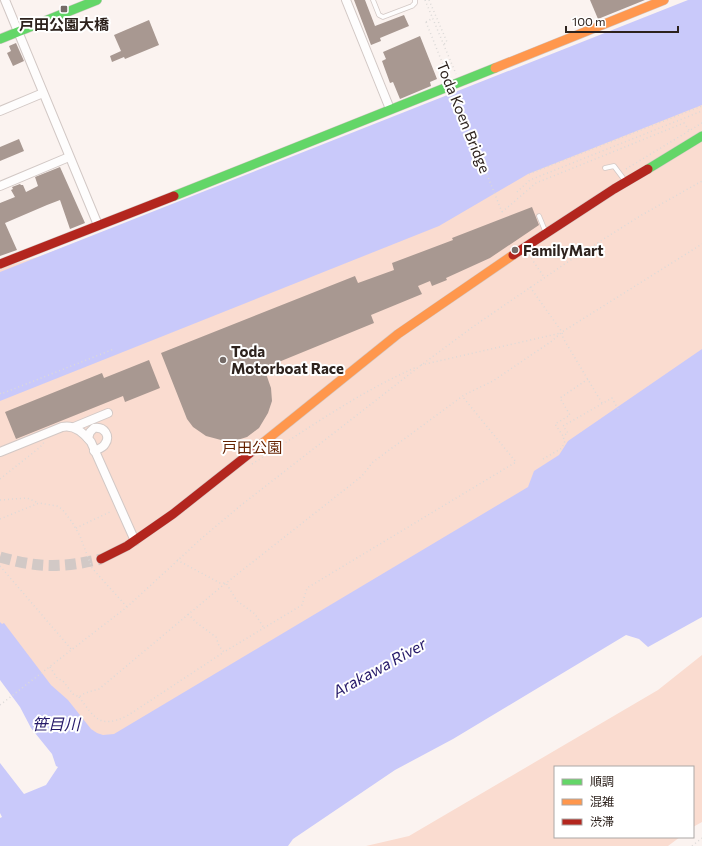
<svg xmlns="http://www.w3.org/2000/svg" width="702" height="846" font-family="Commissioner,'Noto Sans JP',sans-serif">
<rect width="100%" height="100%" fill="#fbf3f0"/>
<g fill="#fadcd0">
<path d="M702,0V484L112,808L0,633V268L41,256Z"/>
<path d="M702,655V822L693,827V767H555V837H680L668,846H366L409,836L658,690Z"/>
</g>
<g fill="#c9c9fa">
<path d="M688,0H702V105L528,174L439,226L0,401V272Z"/>
<path d="M702,349V617L648,647L639,639L626,635L453,739L395,770L293,839L288,846H0V818L2,817L0,813V763L24,794L46,785L58,767L56,766L52,754L31,728L20,707L0,680V622L2,624L4,623L51,685L68,700L91,729L97,733L103,735L114,734L528,487L534,471L559,455L568,441Z"/>
</g>
<g fill="#a89891">
<path d="M354,0H365L375,26L404,15L409,26L380,38L381,41L371,45Z"/>
<path d="M590,0H645L598,19Z"/>
<path d="M149,20L159,45L125,59L124,57L112,62L110,56L121,51L114,35Z"/>
<path d="M420,36L437,79L430,82L431,86L400,99L393,82L390,83L382,61L386,59L383,52Z"/>
<path d="M16,43L24,61L13,66L7,53L11,51L9,46Z"/>
<path d="M19,139L24,151L0,161V147Z"/>
<path d="M60,167L85,223L70,229L60,200L47,205L5,223L17,250L0,256V203L15,197L11,190L13,189L12,187L20,184L21,185H23L26,192L38,186L35,177Z"/>
<path d="M532,207L539,225L490,258L446,278L447,280L432,286L430,281L418,286L422,294L371,315L374,323L264,368L271,388L272,401L268,413L259,428L247,437L234,441L221,440L206,436L193,427L187,419L161,353L355,276L358,283L394,270L392,263L453,240L452,238Z"/>
<path d="M149,360L160,388L125,402L123,396L16,439L5,412L102,373L104,378Z"/>
</g>
<g fill="none" stroke-linecap="round" stroke-linejoin="round">
<path stroke="#d2c9c6" stroke-width="11" stroke-dasharray="11 5.5" stroke-linecap="butt" d="M0,557C38,568 62,568 101,559"/>
<defs>
<g id="lane">
<path d="M373,0L379,15L383,17L412,6L415,3V0"/>
<path d="M605,168L614,166L626,182"/>
<path d="M539,216L546,233"/>
</g>
<g id="street">
<path d="M5,0L98,225"/>
<path d="M346,0L390,109"/>
<path d="M0,111L43,93"/>
<path d="M0,186L69,157"/>
<path d="M74,427L108,413"/>
<path d="M88,438L90,432L94,428C104,426 111,436 105,444C103,448 98,449 94,451"/>
<path d="M0,452L62,427C74,424 84,433 91,442L135,541"/>
</g>
<g id="fast">
<path d="M0,39L97,0"/>
<path d="M648,169L702,136"/>
<path d="M174,196L495,68"/>
</g>
<g id="slow">
<path d="M495,68L664,0"/>
<path d="M259,446L398,334L513,255"/>
</g>
<g id="jam">
<path d="M513,255L614,189L648,169"/>
<path d="M0,264L174,196"/>
<path d="M101,559L127,546L173,514L259,446"/>
</g>
</defs>
<use href="#lane" stroke="#d2c8c5" stroke-width="5.5"/>
<use href="#street" stroke="#d2c8c5" stroke-width="10"/>
<use href="#fast" stroke="#d2c8c5" stroke-width="10"/>
<use href="#slow" stroke="#d2c8c5" stroke-width="10"/>
<use href="#jam" stroke="#d2c8c5" stroke-width="10"/>
<g stroke="#dcdad8" stroke-width="1.5" stroke-dasharray="1 3" stroke-linecap="butt">
<path d="M425,0L456,74"/>
<path d="M429,0L447,42L444,44"/>
<path d="M426,22L433,18"/>
<path d="M626,169L702,123"/>
<path d="M529,174L702,106"/>
<path d="M517,192L530,180L702,111"/>
<path d="M502,212L536,183L684,123L689,130"/>
<path d="M529,255L544,277"/>
<path d="M530,287L562,332L563,338L602,403"/>
<path d="M421,365L561,333"/>
<path d="M588,379L560,398L570,415L555,424L563,436L568,433L563,426L612,398L618,409"/>
<path d="M0,393L1,394L114,349"/>
<path d="M543,459L562,448L565,441L563,437"/>
<path d="M252,464C305,431 360,391 417,367"/>
<path d="M0,479L39,448L43,444L44,442"/>
<path d="M0,500L27,498L39,503"/>
<path d="M0,519L39,503L57,506L62,509L72,522L80,536L92,568L127,607"/>
<path d="M76,528L112,511"/>
<path d="M177,560L220,583H226L237,601L255,614L264,628"/>
<path d="M0,566L72,650"/>
<path d="M188,614L197,623L216,637L219,646L224,652L302,605L307,588L516,462L462,396"/>
<path d="M50,667L57,678L63,681L73,694L79,697L85,693L99,689L221,587L362,476L373,462L464,395L493,381L552,341L562,332L702,244"/>
<path d="M79,697C95,718 99,729 127,716L224,652"/>
<path d="M0,705L127,607L202,538L240,506L420,366L474,326L566,263L640,216L702,181"/>
<path d="M692,846L702,838"/>
</g>
<use href="#lane" stroke="#fefdfd" stroke-width="4"/>
<use href="#street" stroke="#fefdfd" stroke-width="8"/>
<use href="#fast" stroke="#63d668" stroke-width="9"/>
<use href="#slow" stroke="#ff974d" stroke-width="9"/>
<use href="#jam" stroke="#b3261e" stroke-width="9"/>
<path stroke="#dcdad8" stroke-width="1.5" stroke-dasharray="1 3" stroke-linecap="butt" d="M426,22L502,212"/>
</g>
<g fill="#756b67" stroke="#fff" stroke-width="1.5">
<rect x="60" y="5" width="8" height="8" rx="2"/>
<circle cx="515" cy="250" r="4"/>
<circle cx="223" cy="360" r="4"/>
</g>
<g text-anchor="middle" dominant-baseline="central" stroke-width="4" stroke-linejoin="round" paint-order="stroke">
<g font-size="15" font-weight="bold" fill="#2d221d" stroke="#fff" text-anchor="start">
<text x="64" y="24" text-anchor="middle">戸田公園大橋</text>
<text x="523" y="250">FamilyMart</text>
<text x="231" y="351">Toda<tspan x="231" dy="17">Motorboat Race</tspan></text>
</g>
<g font-size="15" fill="#2d221d" stroke="#fff">
<text transform="translate(464 117) rotate(68)">Toda Koen Bridge</text>
</g>
<g font-size="15" fill="#652201" stroke="#fff">
<text x="252" y="447">戸田公園</text>
</g>
<g font-size="16" font-style="italic" fill="#251969" stroke="#fff">
<text transform="translate(379 667) rotate(-29)">Arakawa River</text>
<text x="56" y="723">笹目川</text>
</g>
</g>
<rect x="554" y="766" width="140" height="72" fill="#ffffff" stroke="#aba7a5"/>
<rect x="562" y="779" width="20" height="6" fill="#63d668" stroke="#aba7a5"/>
<text x="590" y="786" font-size="12" fill="#2d221d">順調</text>
<rect x="562" y="799" width="20" height="6" fill="#ff974d" stroke="#aba7a5"/>
<text x="590" y="806" font-size="12" fill="#2d221d">混雑</text>
<rect x="562" y="819" width="20" height="6" fill="#b3261e" stroke="#aba7a5"/>
<text x="590" y="826" font-size="12" fill="#2d221d">渋滞</text>
<path d="M566 26v6h112v-6" fill="none" stroke="#2d221d" stroke-width="2"/>
<text x="572" y="26" font-size="12" fill="#2d221d" stroke="#ffffff" stroke-width="3" paint-order="stroke">100 m</text>
</svg>
